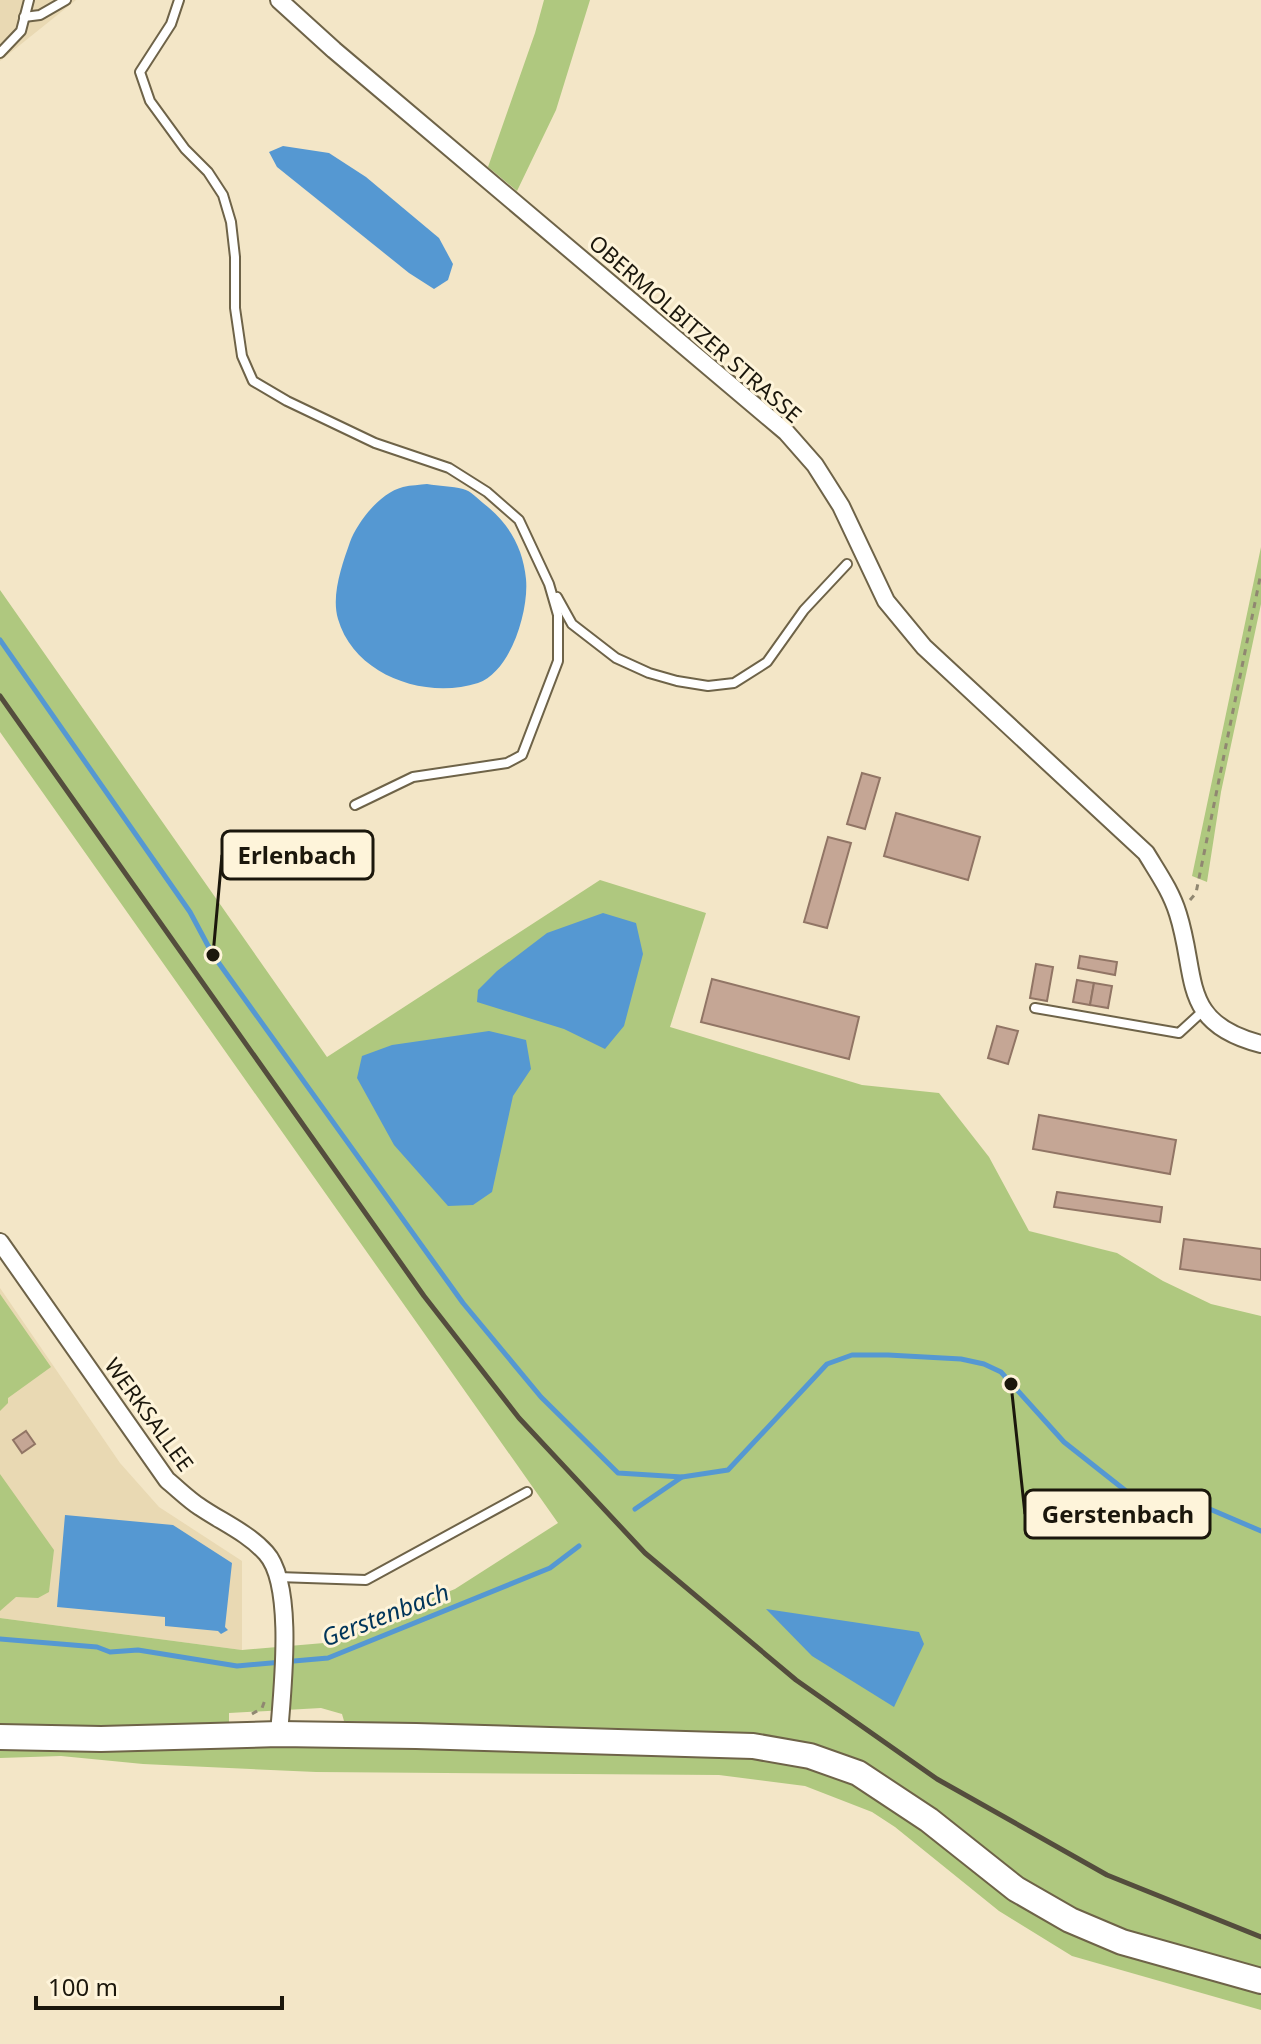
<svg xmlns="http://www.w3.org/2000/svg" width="1261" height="2044" font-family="'Noto Sans',sans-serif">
<rect width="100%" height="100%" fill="#f3e6c7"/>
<g fill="#e9d9b3">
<path d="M0,0H76L0,61Z"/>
<path d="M0,1288L120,1463L159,1507L242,1561V1650L0,1618Z"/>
</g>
<g fill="#afc87f">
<path d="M544,0H590L556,110L517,191L488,167L535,33Z"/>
<path d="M1261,547V604L1221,792L1207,882L1192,876Z"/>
<path d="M0,590L327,1057L600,880L706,913L670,1027L862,1085L939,1093L989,1157L1029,1231L1117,1253L1163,1281L1211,1304L1261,1316V1973C1192,1952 1118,1936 1053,1902C1016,1882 984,1851 952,1824C898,1780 841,1751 773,1737L344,1721L342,1714L321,1708L229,1713V1722L64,1728L0,1726V1618L242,1650L324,1643L455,1589L558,1523L0,732Z"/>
<path d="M0,1294L51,1367L8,1398V1403L0,1411Z"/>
<path d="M0,1474L54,1550L49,1592L38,1598L16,1597L0,1611Z"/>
<path d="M0,1744L650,1748L726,1750L809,1765L878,1793L969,1864L1261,1992V2010L1072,1956L999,1911L895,1827L872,1812L805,1786L719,1775L316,1772L143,1764L61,1756L0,1758Z"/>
</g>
<g fill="#5598d2">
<path d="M283,146L329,153L366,177L439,238L453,264L448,280L434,289L409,273L277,167L269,152Z"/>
<path d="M427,484C439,486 452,486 463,489C471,491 477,498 483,503C508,522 523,547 526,579C529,610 511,672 478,683C425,700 354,675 338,619C331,595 342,565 350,542C358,521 380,493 403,487C411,485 420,485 427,484Z"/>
<path d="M603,913L636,923L643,954L624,1026L605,1049L564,1029L477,1002L478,990L497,971L547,933Z"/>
<path d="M489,1031L526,1040L531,1069L513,1096L492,1192L473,1205L448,1206L394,1145L357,1078L362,1056L392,1045Z"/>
<path d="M65,1515L173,1525L232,1563L225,1627L228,1630L221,1634L218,1631L165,1626V1617L57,1607Z"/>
<path d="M766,1609L919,1632L924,1644L894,1707L812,1656Z"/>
</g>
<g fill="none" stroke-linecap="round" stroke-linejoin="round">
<g stroke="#5598d2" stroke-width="5">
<path d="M0,640L190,912L213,955L463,1303L541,1397L618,1473L682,1477"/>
<path d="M635,1509L682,1477L728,1470L827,1364L852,1355H888L961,1359L984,1364L1001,1372L1064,1442L1126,1491L1149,1504H1198L1261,1531"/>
<path d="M0,1639L97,1647L110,1652L138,1650L237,1666L328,1658L550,1568L579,1546"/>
</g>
</g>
<g fill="#c5a695" stroke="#917565" stroke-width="2">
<path d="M862,773L880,778L865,829L847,824Z"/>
<path d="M896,813L980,837L968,880L884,856Z"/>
<path d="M828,837L851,843L827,928L804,922Z"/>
<path d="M1080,956L1117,962L1115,975L1078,968Z"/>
<path d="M1036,964L1053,967L1047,1001L1030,998Z"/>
<path d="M712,979L859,1017L849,1059L701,1022Z"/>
<path d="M1077,980L1094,983L1090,1005L1073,1002Z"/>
<path d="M1094,983L1112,986L1108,1008L1090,1005Z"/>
<path d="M997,1026L1018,1031L1008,1064L988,1058Z"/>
<path d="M1039,1115L1176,1140L1170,1174L1033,1149Z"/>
<path d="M1057,1192L1162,1207L1160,1222L1054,1207Z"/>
<path d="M1184,1239L1261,1249V1280L1180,1269Z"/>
<path d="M26,1431L35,1444L22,1453L13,1440Z"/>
</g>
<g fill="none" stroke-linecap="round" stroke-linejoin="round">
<defs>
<g id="lane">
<path d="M179,0L171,24L140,72L150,101L185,149L208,172L223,195L231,222L235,257V308L242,356L253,381L287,401L375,443L449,468L487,492L519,520L549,584L558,615V661L522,755L507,763L413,777L355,805"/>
<path d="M24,17L40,15L66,0"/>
<path d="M0,53L21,31L29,0"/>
<path d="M557,597L572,624L616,658L649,673L677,681L708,686L734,683L767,662L804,610L847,564"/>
<path d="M1035,1008L1179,1033L1203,1011"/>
<path d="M278,1577L366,1580L527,1492"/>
</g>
<g id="street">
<path d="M279,0L334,50L786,432L815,465L841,506L886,601L924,647L1146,853C1158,873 1171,891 1178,914C1198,977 1179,1023 1261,1044"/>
<path d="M0,1242L167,1480C178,1489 189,1500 200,1507C222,1522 248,1533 266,1553C295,1585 282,1692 279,1734"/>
</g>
<path id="secondary" d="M0,1737L101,1739L279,1734L416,1736L753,1746L810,1756L858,1773L929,1820L1016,1889L1070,1920L1122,1942L1261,1981"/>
</defs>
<use href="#lane" stroke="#6e6348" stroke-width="12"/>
<use href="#street" stroke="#6e6348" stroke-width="20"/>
<use href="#secondary" stroke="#6e6348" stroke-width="28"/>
<g stroke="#908771" stroke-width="3" stroke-dasharray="6 6" stroke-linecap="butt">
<path d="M1190,900L1196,893L1261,573"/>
<path d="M252,1714L262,1708L265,1700"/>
</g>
<use href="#lane" stroke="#fff" stroke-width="8"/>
<use href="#street" stroke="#fff" stroke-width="16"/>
<use href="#secondary" stroke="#fff" stroke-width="24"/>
<path stroke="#544d3d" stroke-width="5" d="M0,696L424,1296L519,1418L645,1553L796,1680L937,1779L1107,1875L1261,1937"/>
</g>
<g text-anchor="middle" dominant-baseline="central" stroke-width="6" stroke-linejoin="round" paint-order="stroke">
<g font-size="22" fill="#1b170c" stroke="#fef4da">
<text transform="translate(696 328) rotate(41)">OBERMOLBITZER STRASSE</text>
<text transform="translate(150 1414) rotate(54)">WERKSALLEE</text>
</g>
<g font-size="24" font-style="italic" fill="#00355a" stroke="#fef4da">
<text transform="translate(385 1614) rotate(-21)">Gerstenbach</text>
</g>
</g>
<path fill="none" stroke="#1b170c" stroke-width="3" d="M213 955L222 855M1011 1384L1025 1514"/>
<g fill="#1b170c" stroke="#fef4da" stroke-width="3">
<circle cx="213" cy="955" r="8"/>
<circle cx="1011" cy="1384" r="8"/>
</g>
<g fill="#fef4da" stroke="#1b170c" stroke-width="3">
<rect x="222" y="831" width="151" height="48" rx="8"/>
<rect x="1025" y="1490" width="185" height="48" rx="8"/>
</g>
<g font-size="24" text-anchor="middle" font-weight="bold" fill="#1b170c">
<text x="297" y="864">Erlenbach</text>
<text x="1118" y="1523">Gerstenbach</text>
</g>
<path d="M36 1996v12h246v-12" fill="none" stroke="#1b170c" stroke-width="4"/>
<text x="48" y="1996" font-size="24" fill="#1b170c" stroke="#fef4da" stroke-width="6" paint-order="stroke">100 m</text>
</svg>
